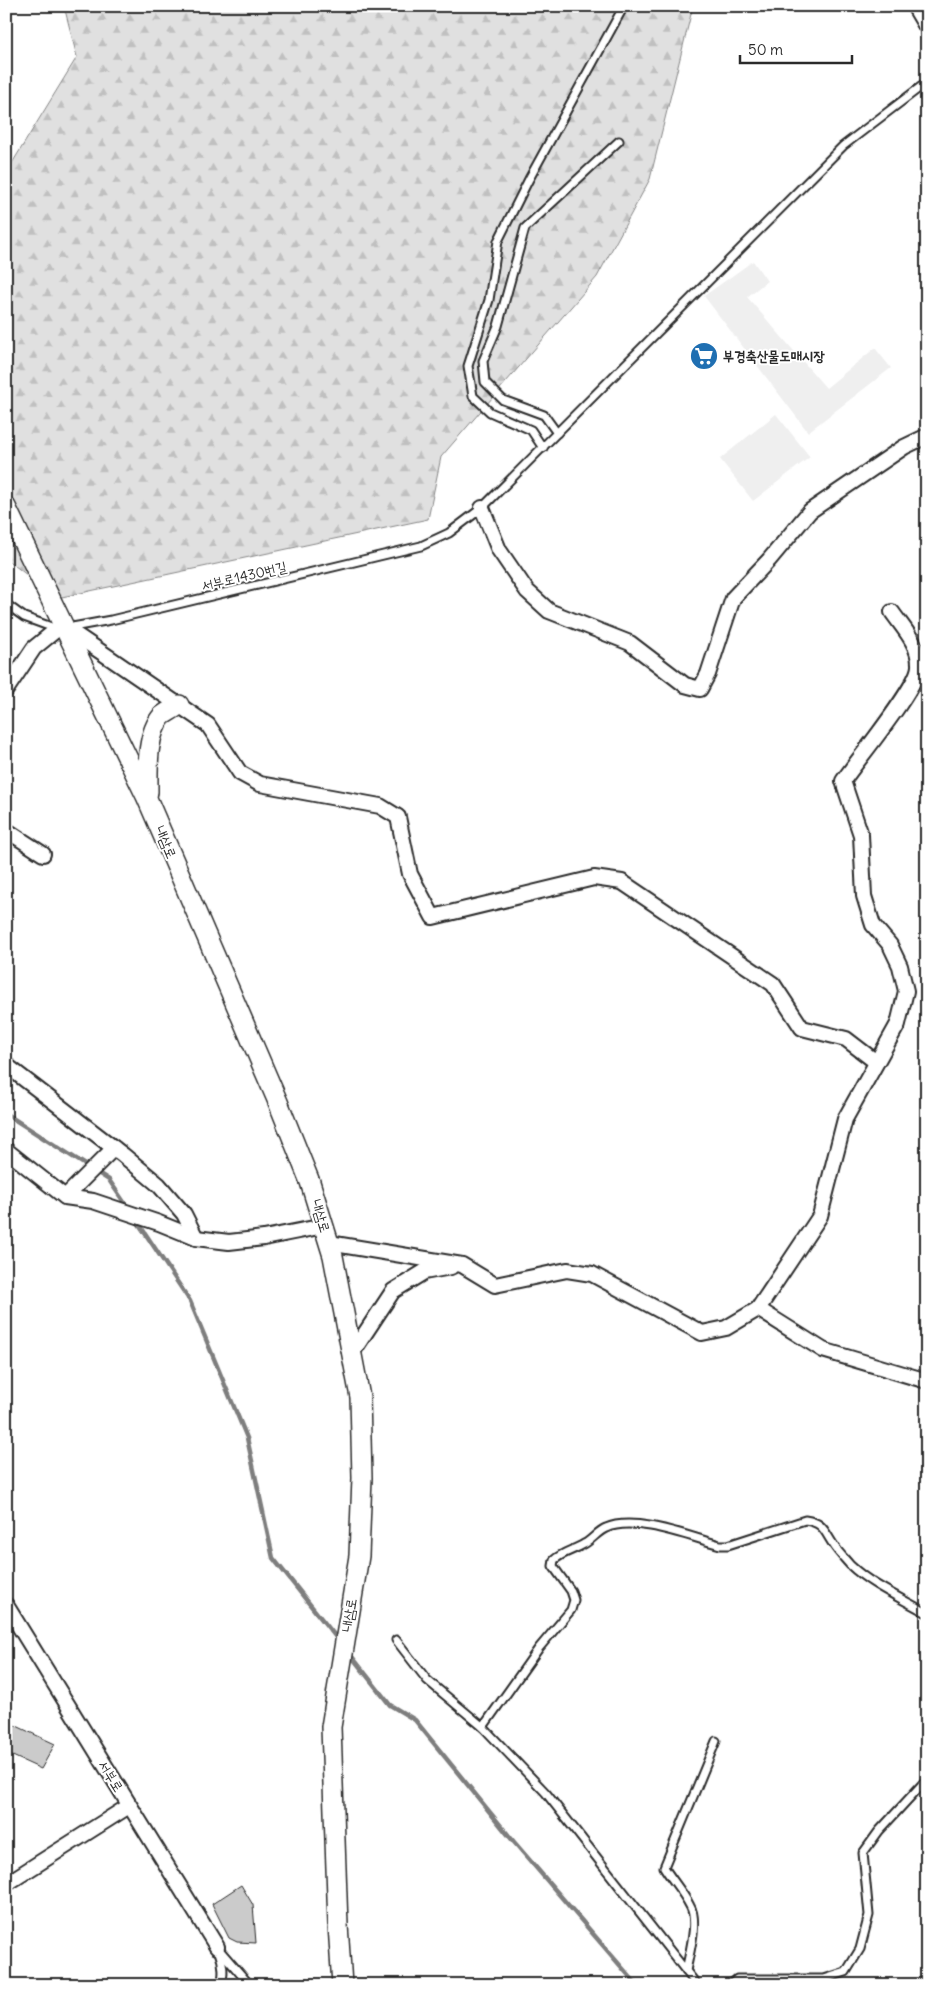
<svg xmlns="http://www.w3.org/2000/svg" width="933" height="1991" font-family="Delius,'Poor Story',sans-serif">
<defs>
<pattern id="forest-firs" width="22" height="20" patternUnits="userSpaceOnUse" patternTransform="scale(1.25)"><rect width="22" height="20" fill="#e0e0e0"/><path d="M5 1l3.5 6h-7zM16 11l3.5 6h-7z" fill="#c0c0c0"/></pattern>
</defs>
<rect width="100%" height="100%" fill="#fff"/>
<filter id="ink" filterUnits="userSpaceOnUse"><feTurbulence type="fractalNoise" baseFrequency=".02" numOctaves="2"/><feDisplacementMap in="SourceGraphic" scale="10" xChannelSelector="R" yChannelSelector="G"/><feConvolveMatrix kernelMatrix="1 2 1 2 8 2 1 2 1" color-interpolation-filters="sRGB"/></filter>
<g filter="url(#ink)">
<g fill="#efefef">
<path d="M753,261L767,281L747,297L826,388L875,348L891,368L808,432L704,296Z"/>
<path d="M776,414L810,457L753,501L720,459Z"/>
</g>
<path fill="url(#forest-firs)" stroke="#868686" d="M64,6H693L650,179L597,277L441,457L428,519L57,598L6,559V173L77,57Z"/>
<g fill="none" stroke-linecap="round" stroke-linejoin="round">
<g stroke="#7e7e7e" stroke-width="4.5">
<path d="M6,1114L109,1180L128,1208"/>
<path d="M135,1218L190,1301L247,1438L273,1558L339,1641"/>
<path d="M349,1653L390,1705L415,1720L514,1842L637,1985"/>
</g>
</g>
<g fill="#cbcbcb" stroke="#2b2b2b">
<path d="M6,1721L55,1744L41,1769L6,1753Z"/>
<path d="M241,1885L253,1905L256,1943L237,1942L229,1938L212,1904Z"/>
</g>
<g fill="none" stroke-linecap="round" stroke-linejoin="round">
<defs>
<g id="lane">
<path d="M910,6L927,35"/>
<path d="M557,433L544,415L503,400L485,382L483,361L498,326L525,228L619,141"/>
<path d="M543,448L531,430L490,412L473,396L468,366L489,300L498,241L529,179L624,6"/>
<path d="M6,604L24,617L57,629"/>
<path d="M67,628L111,620L421,546L449,533L482,508L843,146L927,82"/>
<path d="M396,1640L427,1680L483,1727L546,1793L697,1985"/>
<path d="M483,1727L539,1648L571,1610L574,1600L571,1591L553,1566L554,1560C563,1552 574,1550 584,1544C592,1540 598,1531 606,1528C635,1515 690,1537 720,1545H728L805,1520C825,1523 824,1532 835,1547C839,1553 845,1559 850,1565C871,1585 901,1598 927,1613"/>
<path d="M217,1947L250,1985"/>
<path d="M219,1952C223,1962 225,1976 220,1985"/>
<path d="M686,1971C689,1954 699,1921 690,1906C683,1892 672,1880 664,1867L716,1741"/>
<path d="M730,1985L737,1979H824L846,1972L860,1949L869,1915L863,1853L879,1831L927,1779"/>
</g>
<g id="street">
<path d="M482,508L499,550L527,591L549,611L630,643L685,685L700,689L708,674L733,598L769,560L810,511L904,447L927,436"/>
<path d="M66,628L208,725L240,773L260,784L380,806L398,817L410,874L433,917L594,878L622,882L773,984L802,1028L846,1039L876,1062"/>
<path d="M6,690L34,648L56,630"/>
<path d="M6,830L43,854"/>
<path d="M6,1065L123,1155L159,1185L184,1214L196,1238"/>
<path d="M6,1150L65,1197L93,1201L159,1223L196,1238L229,1242L264,1238L324,1226"/>
<path d="M65,1197L114,1148"/>
<path d="M329,1243L462,1265L495,1285L567,1270L592,1274L702,1333L726,1328L758,1309L823,1350L927,1381"/>
<path d="M758,1309L820,1216L845,1119L898,1024L906,991L900,966L890,945L873,925L864,896L861,835L843,781C858,759 918,687 919,666C920,645 903,628 892,612"/>
<path d="M352,1353L393,1291L424,1272L451,1267"/>
<path d="M6,1605L217,1947"/>
<path d="M6,1884L129,1806"/>
</g>
<g id="secondary">
<path d="M6,507L146,796L278,1102L310,1182L333,1256L360,1397L362,1478L359,1556L331,1727L338,1925L342,1985"/>
<path d="M148,792C148,770 146,734 162,716C167,712 174,709 179,705"/>
</g>
</defs>
<use href="#lane" stroke="#2b2b2b" stroke-width="11"/>
<use href="#street" stroke="#2b2b2b" stroke-width="18"/>
<use href="#secondary" stroke="#2b2b2b" stroke-width="22"/>
<use href="#lane" stroke="#fff" stroke-width="7"/>
<use href="#street" stroke="#fff" stroke-width="14"/>
<use href="#secondary" stroke="#fff" stroke-width="19"/>
</g>
</g>
<defs>
<symbol id="supermarket-disc" viewBox="-11 -11 22 22"><circle r="9.5" fill="#1f6fb2" stroke="#fff"/><path d="M-6-5.5h2.5l.6 2H6L4.5 2H-2.5L-4.4-4H-6ZM-1.5 3.2a1.3 1.3 0 1 0 .1 0ZM3 3.2a1.3 1.3 0 1 0 .1 0Z" fill="#fff"/></symbol>
</defs>
<g fill-rule="evenodd">
<use href="#supermarket-disc" x="688" y="340" width="32" height="32"/>
</g>
<g text-anchor="middle" dominant-baseline="central" stroke-width="4" stroke-linejoin="round" paint-order="stroke">
<g font-size="14" font-weight="bold" fill="#2b2b2b" stroke="#fff" text-anchor="start">
<text x="723" y="356">부경축산물도매시장</text>
</g>
<g font-size="14" fill="#2b2b2b" stroke="#fff">
<text transform="translate(244 576) rotate(-13)">서부로1430번길</text>
<text transform="translate(166 842) rotate(67)">내삼로</text>
<text transform="translate(321 1216) rotate(73)">내삼로</text>
<text transform="translate(349 1615) rotate(-81)">내삼로</text>
<text transform="translate(111 1776) rotate(58)">서부로</text>
</g>
</g>
<rect width="933" height="1991" fill="none" stroke="#fff" stroke-width="25"/>
<rect x="12" y="12" width="908" height="1966" fill="none" stroke="#2b2b2b" stroke-width="2" filter="url(#ink)"/>
<path d="M740 55v8h112v-8" fill="none" stroke="#2b2b2b" stroke-width="2.5"/>
<text x="748" y="55" font-size="15" fill="#2b2b2b" stroke="#ffffff" stroke-width="4" paint-order="stroke">50 m</text>
</svg>
